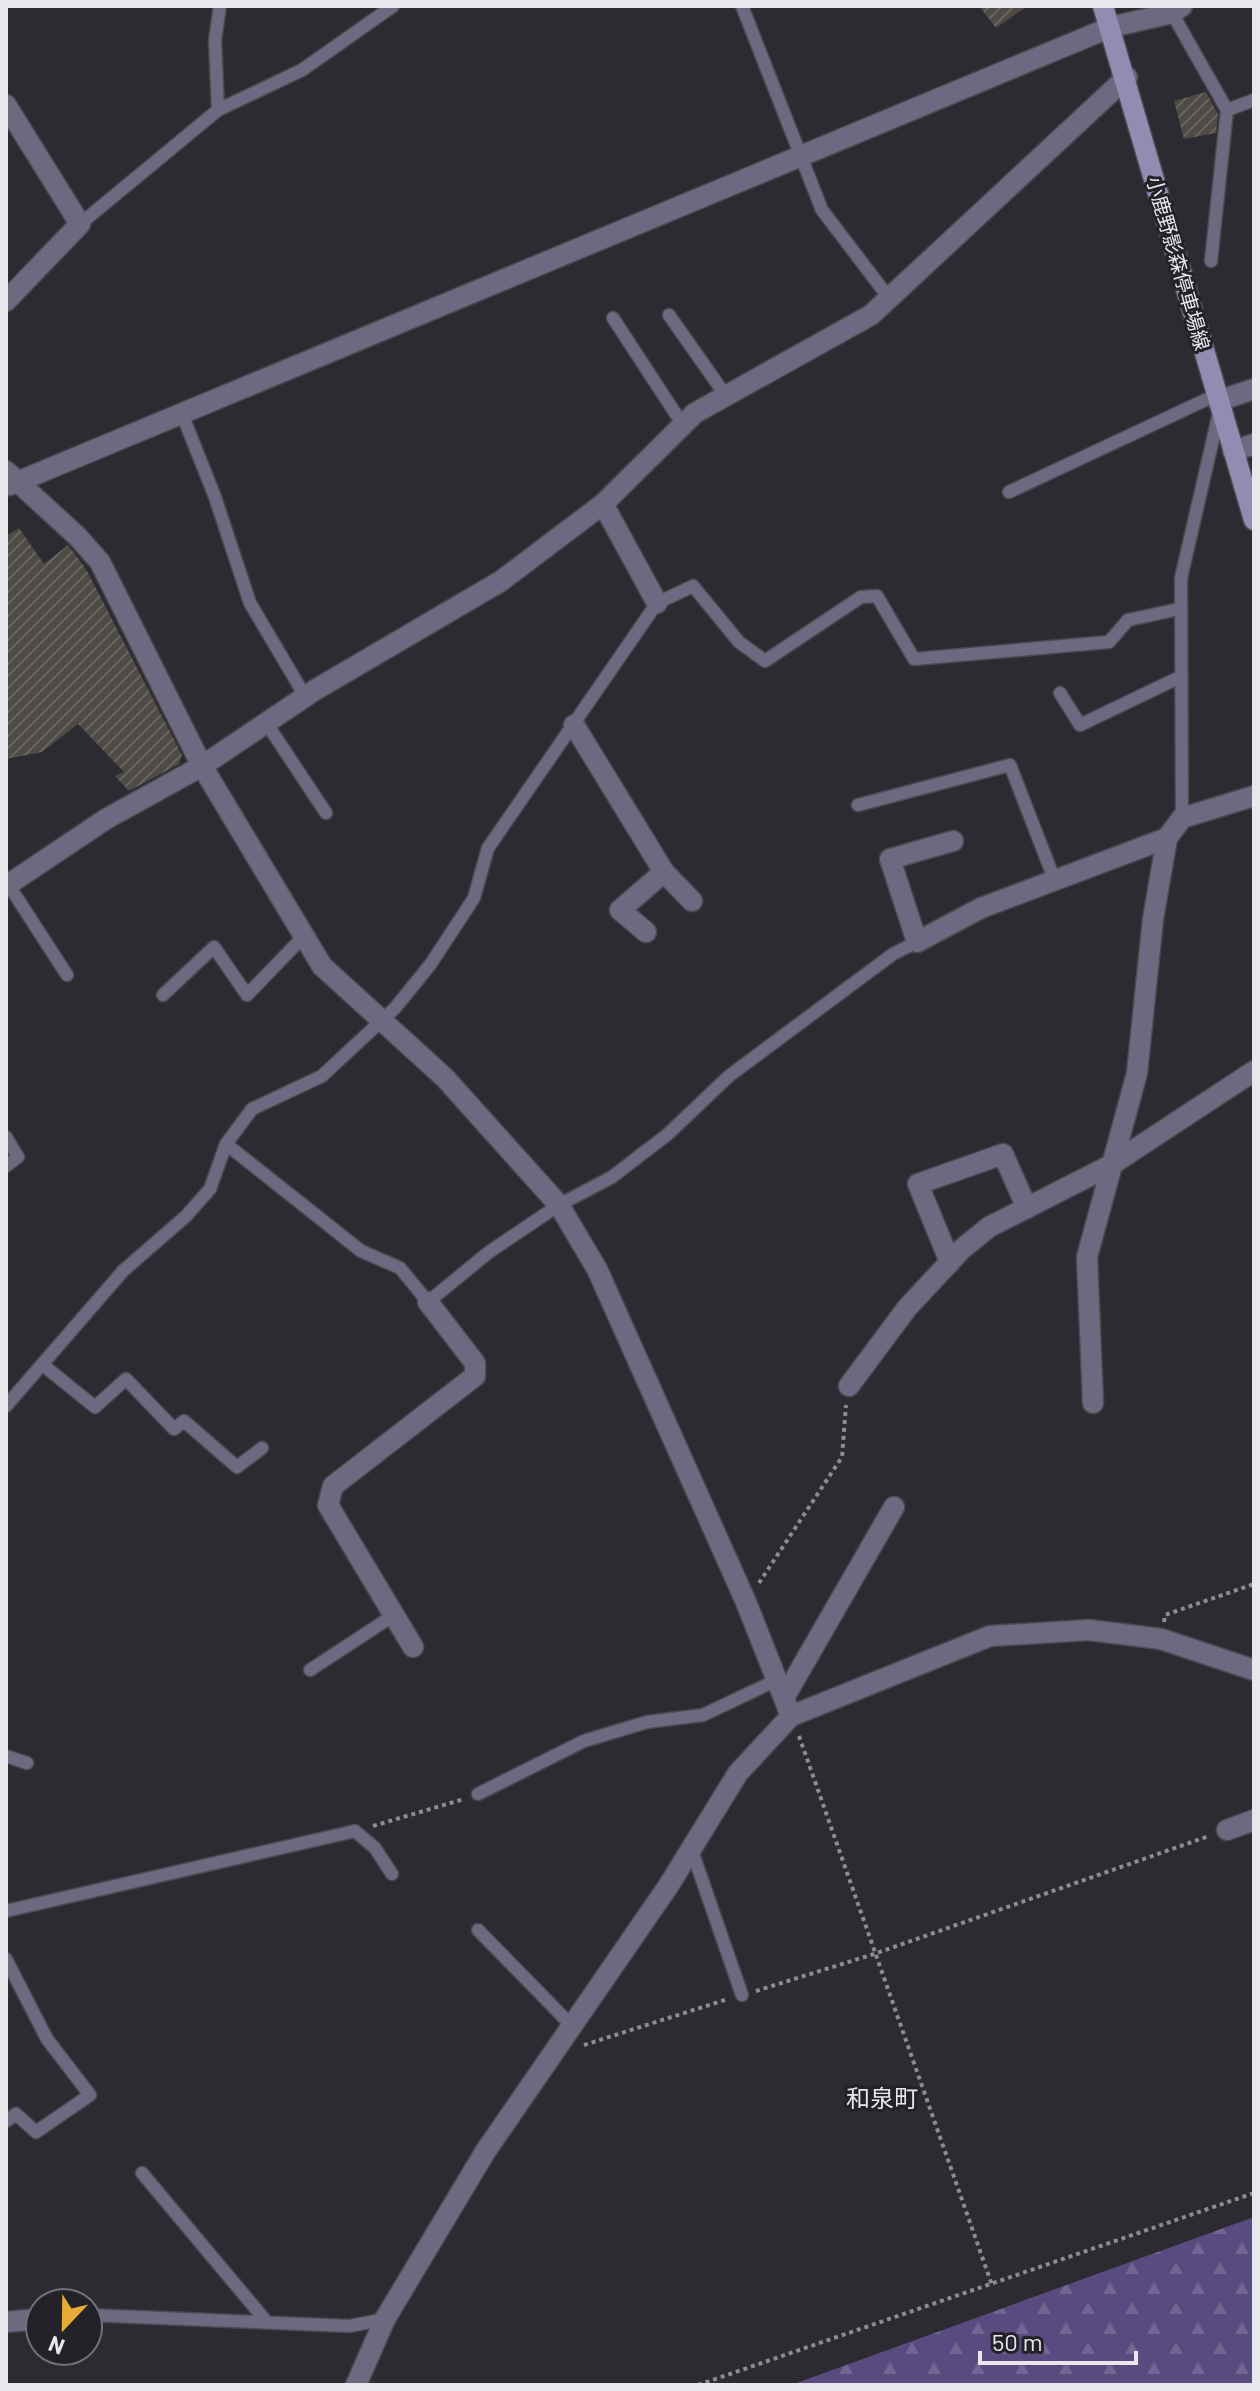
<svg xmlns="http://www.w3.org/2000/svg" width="1260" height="2391" font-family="Barlow,'Noto Sans JP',sans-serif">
<defs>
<pattern id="forest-firs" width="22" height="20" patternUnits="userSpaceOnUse" patternTransform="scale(2)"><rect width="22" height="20" fill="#594b7f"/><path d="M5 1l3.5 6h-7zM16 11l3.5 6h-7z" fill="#716591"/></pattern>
<pattern id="building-hatch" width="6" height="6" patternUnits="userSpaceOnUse" patternTransform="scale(2)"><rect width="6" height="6" fill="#4e4a44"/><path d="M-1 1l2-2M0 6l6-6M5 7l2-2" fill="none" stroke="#68645f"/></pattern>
</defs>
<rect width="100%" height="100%" fill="#2d2b32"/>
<path fill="url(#forest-firs)" d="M1254,2217V2385H791Z"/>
<g fill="url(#building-hatch)">
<path d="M979,6H1027L996,28Z"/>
<path d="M1206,92L1218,114L1216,133L1184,139L1174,101Z"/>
<path d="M19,528L44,564L68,545L86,569L182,755L179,764L129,791L115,776L124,772L78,724L42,752L6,759V536Z"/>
</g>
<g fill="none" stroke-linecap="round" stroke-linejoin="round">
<defs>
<g id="service">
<path d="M742,6L822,210L889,298"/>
<path d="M1172,13L1227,110L1211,261"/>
<path d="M218,110L215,40L220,6"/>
<path d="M1227,110L1254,100"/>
<path d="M80,224L218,110L302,70L393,6"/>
<path d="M669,315L726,396"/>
<path d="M613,318L683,425"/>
<path d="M182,414L215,497L250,603L305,696"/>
<path d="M1009,492L1216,395"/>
<path d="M1060,693L1080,725L1180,677"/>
<path d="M267,724L326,813"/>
<path d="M858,805L1010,765L1055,881"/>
<path d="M1182,818L1181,578L1219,413"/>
<path d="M8,884L67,975"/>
<path d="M163,995L214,947L247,995L304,936"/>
<path d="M6,1137L18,1157L6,1166"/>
<path d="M226,1144L361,1251L400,1268L428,1302L489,1252L559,1205L612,1177L668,1134L729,1076L893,954L917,942"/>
<path d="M43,1365L95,1407L126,1379L174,1429L184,1421L237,1467L262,1448"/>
<path d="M6,1406L123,1271L186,1216L210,1189L226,1144L252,1109L322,1076L395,1008L430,965L474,898L488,848L657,603L693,586L739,642L765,661L861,597L877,596L914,659L1109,642L1128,620L1179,609"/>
<path d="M310,1670L394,1615"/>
<path d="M6,1756L27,1763"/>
<path d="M478,1794L584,1741L647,1722L703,1715L779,1679"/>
<path d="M691,1848L742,1995"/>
<path d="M6,1911L355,1831L375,1848L392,1874"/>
<path d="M478,1930L572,2026"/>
<path d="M6,1959L47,2039L90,2095L36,2132L16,2114L6,2121"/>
<path d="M142,2173L266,2321"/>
<path d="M88,2315L350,2326L385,2319"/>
</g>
<g id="minor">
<path d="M1111,27L1172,13L1182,6"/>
<path d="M6,105L80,224L6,301"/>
<path d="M1218,401L1254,389"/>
<path d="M1233,451L1254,444"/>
<path d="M603,504L657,603"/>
<path d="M574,725L664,872L692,901"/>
<path d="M953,841L890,859L917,942L981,908L1167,838"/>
<path d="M6,886L106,819L202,766L315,690L501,581L603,504L695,413L871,315L1127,77"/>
<path d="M646,932L620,910L664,872"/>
<path d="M950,1262L918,1184L1003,1154L1027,1208"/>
<path d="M849,1386L907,1308L962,1249L989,1227L1111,1165L1254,1071"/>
<path d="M1093,1403L1087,1257L1137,1073L1153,919L1167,838L1182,818L1254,796"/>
<path d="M413,1647L328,1505L333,1486L475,1376V1363L428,1302"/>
<path d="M785,1696L894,1507"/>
<path d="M1227,1830L1254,1820"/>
<path d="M6,2322L39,2319"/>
<path d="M356,2385L385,2319L485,2152L669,1885L738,1773L791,1716L990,1636L1089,1630L1161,1639L1254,1670"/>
</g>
<g id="tertiary">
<path d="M6,471L78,537L100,562L202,766L322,966L445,1078L559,1205L597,1269L746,1602L791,1716"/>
<path d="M10,485L1111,27"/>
</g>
<path id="secondary" d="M1103,6L1254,520"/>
</defs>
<use href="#service" stroke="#4b4950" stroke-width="15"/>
<use href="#minor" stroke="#4b4950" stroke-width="23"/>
<use href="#tertiary" stroke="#4b4950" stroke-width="23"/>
<use href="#secondary" stroke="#4b4950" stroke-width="23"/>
<g stroke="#8d8c92" stroke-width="4" stroke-dasharray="4 4" stroke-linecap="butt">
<path d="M759,1583L842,1457L846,1405"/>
<path d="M1164,1622L1165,1615L1254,1584"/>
<path d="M799,1736L992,2285"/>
<path d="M373,1826L464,1799"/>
<path d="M756,1991L874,1954L1209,1836"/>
<path d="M584,2045L728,1999"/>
<path d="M698,2385L1254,2193"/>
</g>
<use href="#service" stroke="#6e6981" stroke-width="12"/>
<use href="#minor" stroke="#6e6981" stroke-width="20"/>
<use href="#tertiary" stroke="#6e6981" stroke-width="20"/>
<use href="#secondary" stroke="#938bb1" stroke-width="20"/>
</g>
<g text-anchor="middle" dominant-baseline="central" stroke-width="6" stroke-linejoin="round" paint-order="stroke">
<g font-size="20" fill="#e8e7ec" stroke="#232228">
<text transform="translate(1179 263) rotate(74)">小鹿野影森停車場線</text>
</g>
<g font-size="24" fill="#e8e7ec" stroke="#232228">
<text x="882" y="2097">和泉町</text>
</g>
</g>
<rect width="1260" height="2391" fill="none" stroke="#e8e7ec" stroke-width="16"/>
<g transform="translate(64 2327) rotate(202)"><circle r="38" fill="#232228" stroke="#727176" stroke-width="2"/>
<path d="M0-6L14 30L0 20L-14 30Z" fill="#e6ac36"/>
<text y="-12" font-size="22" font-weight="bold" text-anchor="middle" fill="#e8e7ec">N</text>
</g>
<path d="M980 2351v12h156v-12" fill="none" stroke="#e8e7ec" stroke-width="4"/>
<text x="992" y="2351" font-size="24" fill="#e8e7ec" stroke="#232228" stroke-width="6" paint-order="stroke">50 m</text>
</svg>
